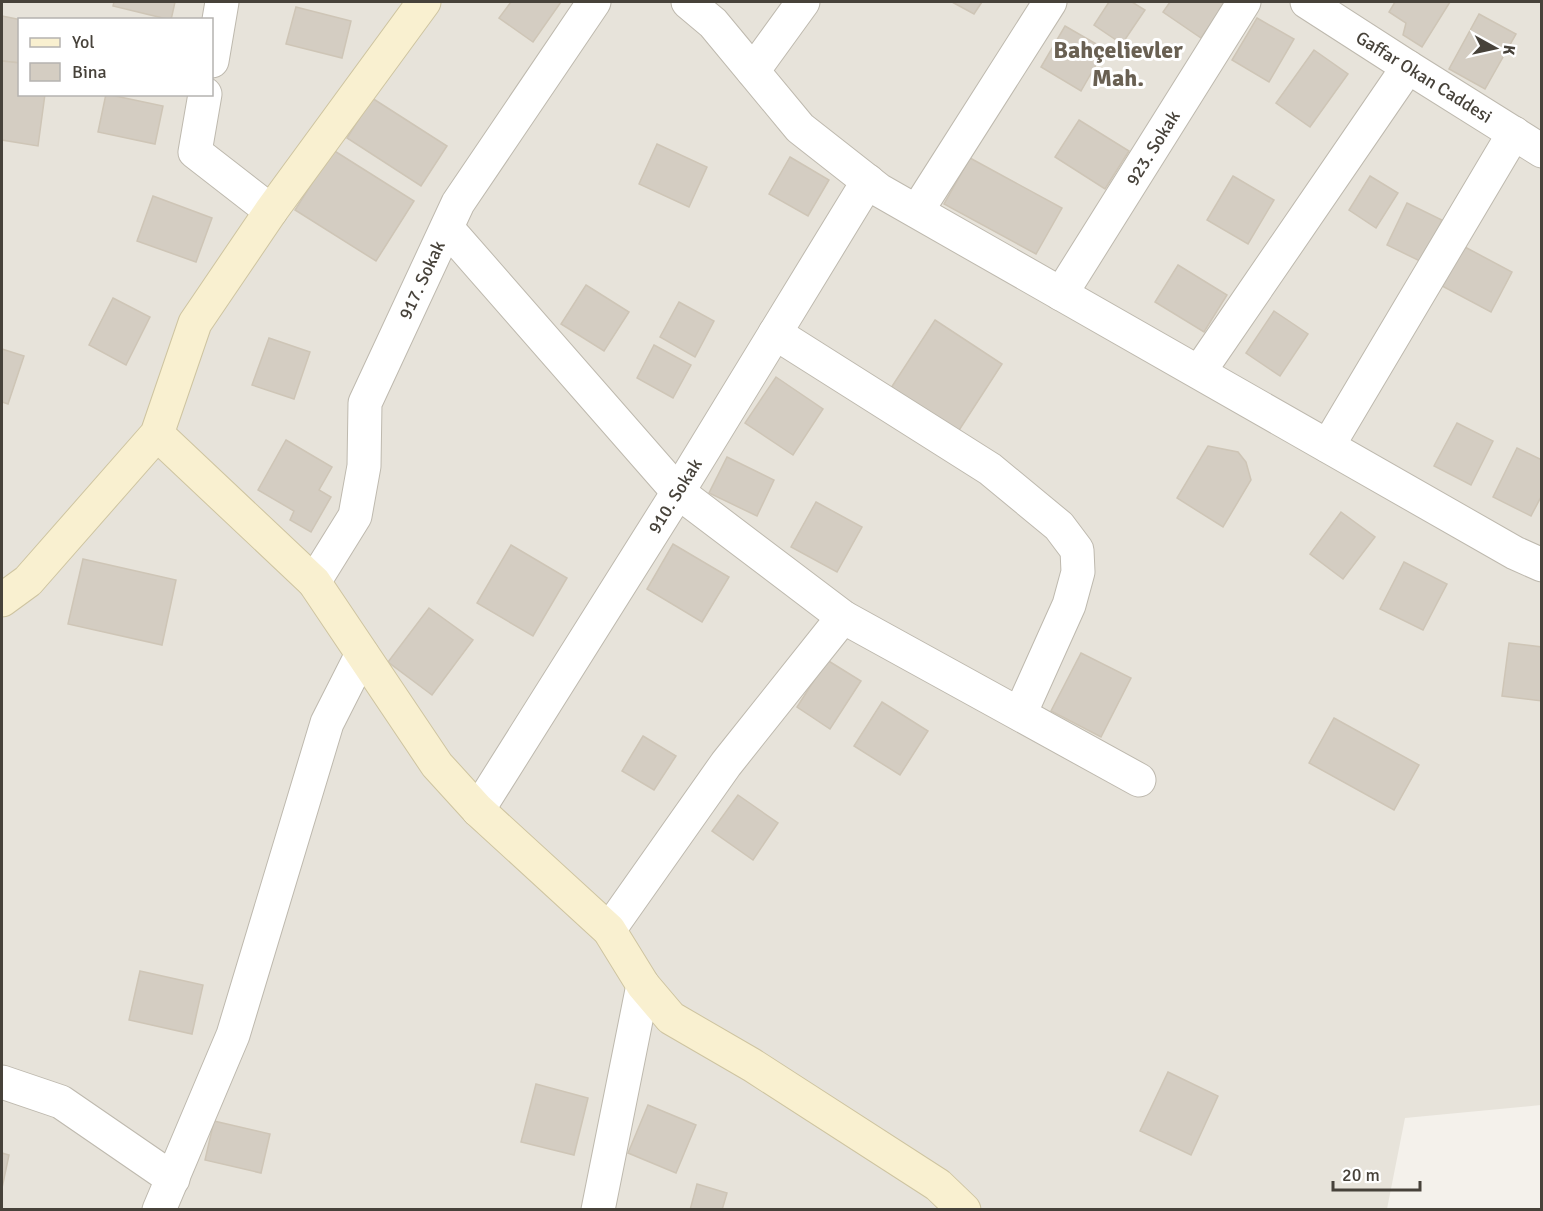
<svg xmlns="http://www.w3.org/2000/svg" width="1543" height="1211" font-family="Signika,sans-serif">
<rect width="100%" height="100%" fill="#f4f1eb"/>
<path fill="#e7e3da" fill-rule="evenodd" d="M2,2H1541V1105L1405,1118L1387,1209L2,1210ZM20,20H212V94H20Z"/>
<g fill="#d4cdc2" stroke="#cec5b6" stroke-width="1.5">
<path d="M114,2H175L171,20L113,6Z"/>
<path d="M511,2H561L533,42L499,18Z"/>
<path d="M952,2H982L974,14Z"/>
<path d="M1109,2H1132L1145,10L1122,44L1094,25Z"/>
<path d="M1170,2H1226L1201,38L1163,12Z"/>
<path d="M1395,2H1450L1422,47L1403,35L1406,23L1389,12Z"/>
<path d="M296,7L351,21L342,58L286,44Z"/>
<path d="M1479,14L1516,34L1485,89L1449,69Z"/>
<path d="M2,16L22,20H20V63L2,61Z"/>
<path d="M1257,18L1294,39L1269,82L1232,60Z"/>
<path d="M1065,26L1105,49L1081,91L1041,67Z"/>
<path d="M1314,50L1348,74L1310,127L1276,103Z"/>
<path d="M2,61L20,63V94H45L38,146L2,140Z"/>
<path d="M106,94L163,106L155,144L98,132Z"/>
<path d="M372,98L447,146L421,186L347,138Z"/>
<path d="M1079,120L1129,151L1105,189L1055,157Z"/>
<path d="M657,144L707,167L689,207L639,184Z"/>
<path d="M333,150L414,201L376,261L295,210Z"/>
<path d="M790,157L829,180L808,216L769,194Z"/>
<path d="M970,158L1062,208L1036,254L944,204Z"/>
<path d="M1233,176L1274,200L1248,244L1207,220Z"/>
<path d="M1370,176L1398,193L1376,228L1349,210Z"/>
<path d="M153,196L212,218L196,262L137,241Z"/>
<path d="M1407,203L1442,220L1422,262L1387,245Z"/>
<path d="M1463,246L1512,272L1491,312L1442,286Z"/>
<path d="M1178,265L1227,295L1204,332L1155,302Z"/>
<path d="M586,285L629,312L604,351L561,324Z"/>
<path d="M113,298L150,317L126,365L89,345Z"/>
<path d="M679,302L714,321L695,357L660,337Z"/>
<path d="M1274,311L1308,334L1280,376L1246,353Z"/>
<path d="M935,320L1002,364L956,435L889,391Z"/>
<path d="M269,338L310,352L294,399L252,385Z"/>
<path d="M654,345L691,365L673,398L637,378Z"/>
<path d="M2,349L24,356L8,404L2,402Z"/>
<path d="M776,377L823,409L793,455L745,423Z"/>
<path d="M1457,423L1493,441L1471,485L1434,466Z"/>
<path d="M286,440L332,467L319,490L331,497L311,532L290,520L294,511L258,490Z"/>
<path d="M1208,446L1238,452L1246,462L1251,480L1223,527L1177,498Z"/>
<path d="M1517,448L1542,460V495L1531,516L1493,497Z"/>
<path d="M727,457L774,480L757,516L709,493Z"/>
<path d="M816,502L862,527L837,572L791,547Z"/>
<path d="M1341,512L1375,537L1343,579L1310,554Z"/>
<path d="M673,544L729,577L702,622L647,589Z"/>
<path d="M511,545L567,578L533,636L477,603Z"/>
<path d="M83,559L176,580L162,645L68,624Z"/>
<path d="M1404,562L1447,584L1423,630L1380,609Z"/>
<path d="M429,608L473,640L432,695L388,662Z"/>
<path d="M1509,643L1542,647V701L1502,696Z"/>
<path d="M1081,653L1131,678L1101,737L1051,711Z"/>
<path d="M827,660L861,681L830,729L797,707Z"/>
<path d="M882,702L928,731L900,775L854,746Z"/>
<path d="M1334,718L1419,765L1394,810L1309,763Z"/>
<path d="M643,736L676,756L654,790L622,771Z"/>
<path d="M738,795L778,823L753,860L712,831Z"/>
<path d="M140,971L203,985L192,1034L129,1020Z"/>
<path d="M1168,1072L1218,1096L1191,1155L1140,1131Z"/>
<path d="M536,1084L588,1098L574,1155L521,1142Z"/>
<path d="M648,1105L696,1125L676,1173L628,1153Z"/>
<path d="M214,1121L270,1134L261,1173L205,1160Z"/>
<path d="M2,1153L9,1155L2,1188Z"/>
<path d="M697,1184L727,1193L722,1210H690Z"/>
</g>
<g fill="none" stroke-linecap="round" stroke-linejoin="round">
<defs>
<g id="street">
<path d="M688,2L713,23L800,128L879,190L1515,553L1542,565"/>
<path d="M1307,2L1408,67L1542,151"/>
<path d="M212,61L222,2"/>
<path d="M753,71L803,2"/>
<path d="M205,94L195,152L271,211"/>
<path d="M917,211L1050,2"/>
<path d="M447,228L678,492L843,617L1139,780"/>
<path d="M1061,294L1244,2"/>
<path d="M775,333L990,469L1059,526L1077,550L1078,572L1069,605L1020,714"/>
<path d="M1199,372L1408,67"/>
<path d="M1328,446L1514,133"/>
<path d="M314,582L355,516L364,466L365,403L458,203L594,2"/>
<path d="M478,810L678,492L868,181"/>
<path d="M609,930L726,764L843,617"/>
<path d="M2,1082L61,1102L173,1179"/>
<path d="M159,1210L233,1035L327,723L362,654"/>
<path d="M598,1210L643,985"/>
</g>
<g id="secondary">
<path d="M157,434L314,582L437,765L478,810L609,930L643,985L671,1018L752,1065L938,1185L964,1210"/>
<path d="M2,600L28,581L157,434L195,323L271,211L424,2"/>
</g>
</defs>
<use href="#street" stroke="#beb9ae" stroke-width="35"/>
<use href="#secondary" stroke="#cec4a0" stroke-width="35"/>
<use href="#street" stroke="#fff" stroke-width="33"/>
<use href="#secondary" stroke="#f9f0d0" stroke-width="33"/>
</g>
<g text-anchor="middle" dominant-baseline="central" stroke-width="6" stroke-linejoin="round" paint-order="stroke">
<g font-size="18" fill="#47423a" stroke="#fff">
<text transform="translate(1424 77) rotate(32)">Gaffar Okan Caddesi</text>
<text transform="translate(1153 148) rotate(-58)">923. Sokak</text>
<text transform="translate(422 280) rotate(-65)">917. Sokak</text>
<text transform="translate(675 496) rotate(-58)">910. Sokak</text>
</g>
<g font-size="24" font-weight="bold" fill="#696052" stroke="#fff">
<text x="1118" y="50">Bahçelievler<tspan x="1118" dy="28">Mah.</tspan></text>
</g>
</g>
<rect width="1543" height="1211" fill="none" stroke="#47423a" stroke-width="6"/>
<rect x="18" y="18" width="195" height="78" fill="#ffffff" stroke="#b5b3b0" stroke-width="1.5"/>
<rect x="30" y="38" width="30" height="9" fill="#f9f0d0" stroke="#b5b3b0" stroke-width="1.5"/>
<text x="72" y="48" font-size="18" fill="#47423a">Yol</text>
<rect x="30" y="63" width="30" height="18" fill="#d4cdc2" stroke="#b5b3b0" stroke-width="1.5"/>
<text x="72" y="78" font-size="18" fill="#47423a">Bina</text>
<g transform="translate(1495 48) rotate(98)" stroke="#ffffff" stroke-width="4.5" paint-order="stroke">
<path d="M0-4.5L10 22L0 15L-10 22Z" fill="#47423a"/>
<text y="-9" font-size="16" font-weight="bold" text-anchor="middle" fill="#47423a">K</text>
</g>
<path d="M1333 1181v9h87v-9" fill="none" stroke="#47423a" stroke-width="3"/>
<text x="1342" y="1181" font-size="18" fill="#47423a" stroke="#ffffff" stroke-width="4.5" paint-order="stroke">20 m</text>
</svg>
